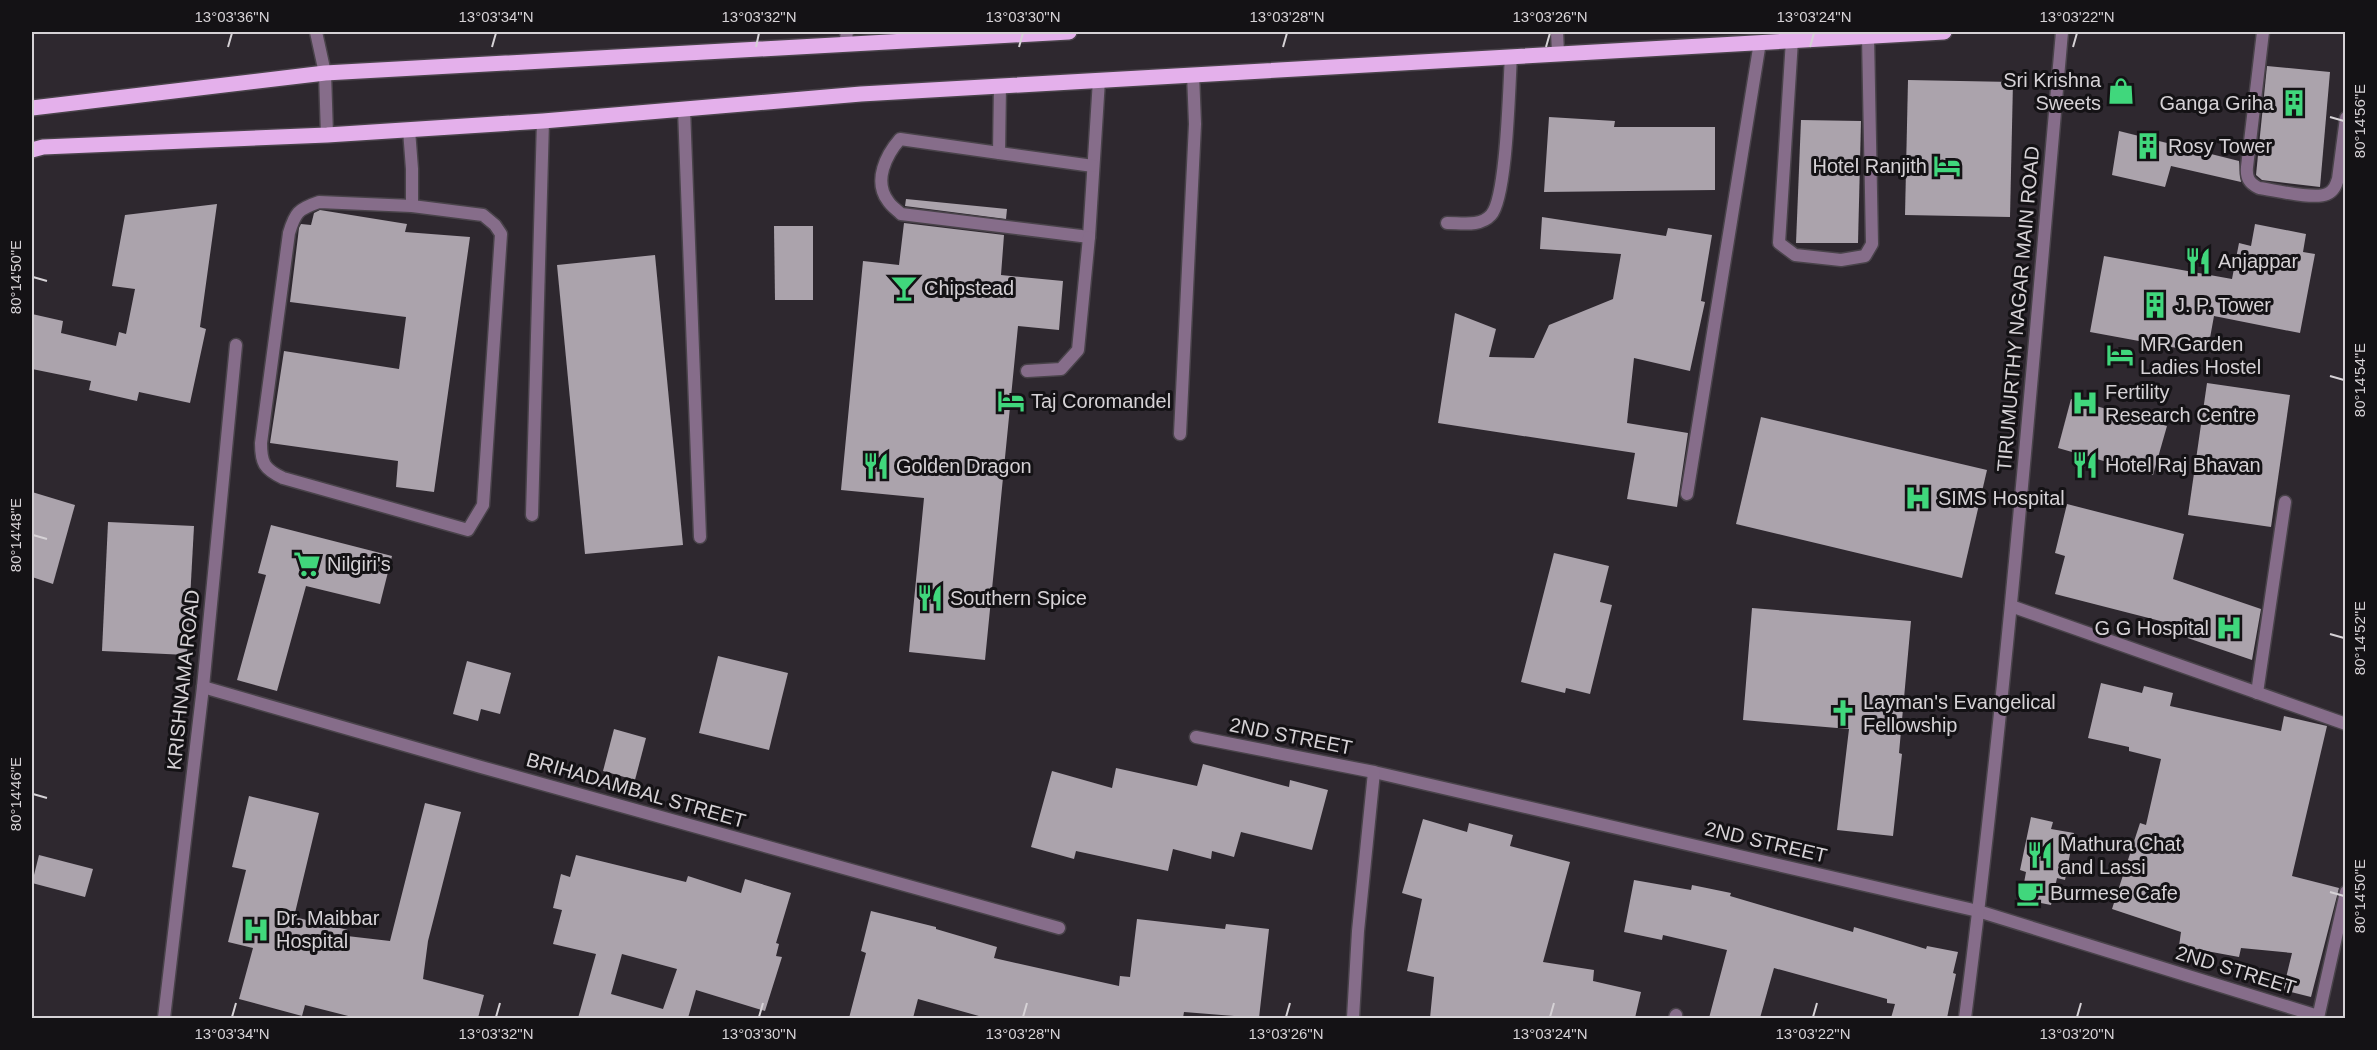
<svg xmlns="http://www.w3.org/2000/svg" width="2377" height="1050" font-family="Arial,sans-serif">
<rect width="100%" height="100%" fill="#2e282f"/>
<g fill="#aba3ac" fill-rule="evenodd">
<path d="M2267,66L2330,72L2320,187L2262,180L2256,175Z"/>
<path d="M1908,80L2013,82L2010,217L1905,215Z"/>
<path d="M1549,117L1615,121L1614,127H1715V190L1544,192Z"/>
<path d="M1801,120L1861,121L1858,243H1796Z"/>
<path d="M2119,131L2239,161L2241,182L2171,166L2165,187L2112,175Z"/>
<path d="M906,199L1007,209L1006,219L905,206Z"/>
<path d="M217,204L200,327L206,329L190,403L139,392L137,401L89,390L91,381L32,369V314L63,321L61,333L116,346L119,332L126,334L135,289L112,286L125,215Z"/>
<path d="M320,210L407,224L405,232L470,237L434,492L396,487L398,461L270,443L284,351L399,369L406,317L290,302L299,228L301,224L311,225L314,213Z"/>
<path d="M1542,217L1666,236L1668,228L1712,235L1701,301L1705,302L1690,371L1634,358L1627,423L1688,433L1677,507L1627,499L1635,453L1438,423L1455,313L1496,329L1489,357L1534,358L1549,325L1613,299L1621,254L1540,249Z"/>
<path d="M904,223L1004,235L1001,275L1063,281L1059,330L1018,326L985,660L909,652L924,498L841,490L863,261L899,265Z"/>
<path d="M2255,224L2306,234L2303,252L2315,254L2300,333L2214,316L2208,349L2189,345L2188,350L2090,332L2104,256L2232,279L2239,243L2251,246Z"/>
<path d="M774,226H813V300H775Z"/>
<path d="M655,255L683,545L585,554L557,265Z"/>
<path d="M2207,383L2290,395L2271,527L2188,515Z"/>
<path d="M2071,399L2167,426L2153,475L2058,448Z"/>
<path d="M1761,417L1987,470L1962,578L1736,524Z"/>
<path d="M32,492L75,505L53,584L32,577Z"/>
<path d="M2067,504L2184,534L2173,579L2261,609L2252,660L2173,633L2176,625L2055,594L2065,556L2055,553Z"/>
<path d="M108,522L194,526L187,655L102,651Z"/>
<path d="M271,525L392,556L380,604L306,586L277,691L237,680L266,575L258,573Z"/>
<path d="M1554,553L1609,566L1600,602L1612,605L1590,694L1566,688L1565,693L1521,682Z"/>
<path d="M1752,608L1911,621L1899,753L1902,754L1893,836L1837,830L1849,729L1743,720Z"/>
<path d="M718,656L788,673L769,750L699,733Z"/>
<path d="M467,661L511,673L500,714L481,709L478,721L453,714Z"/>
<path d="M2101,683L2142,693L2144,686L2173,693L2170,706L2281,731L2284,716L2327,726L2292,876L2339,888L2311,997L2283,990L2292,953L2241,948L2239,957L2179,946L2181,932L2112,909L2140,823L2146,825L2161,759L2129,751V747L2088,738Z"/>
<path d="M614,729L646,738L635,780L603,771Z"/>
<path d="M1203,764L1289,787L1290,780L1328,790L1312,850L1241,832L1234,857L1212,851L1211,859L1173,849L1168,871L1076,851L1074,859L1031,847L1052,771L1112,788L1116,768L1197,786Z"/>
<path d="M249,796L319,813L294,917L348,930L347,936L390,941L425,803L461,812L428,941L423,979L484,995L478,1018H356L305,1005L302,1016L239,999L253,948L228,942L246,870L232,867Z"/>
<path d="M2031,817L2053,822L2051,829L2074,833L2065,880L2057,878L2051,905L2021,899L2026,872L2020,870Z"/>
<path d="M1423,819L1467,832L1469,823L1513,835L1510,846L1570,862L1543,962L1594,970L1593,981L1641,992L1635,1018H1430L1434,977L1407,971L1422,899L1402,893Z"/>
<path d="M39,855L93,869L85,897L32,883Z"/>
<path d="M576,855L686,882L688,876L741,893L745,879L791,893L776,943L779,944L776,956L782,957L765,1011L696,990L688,1018H578L596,954L553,944L562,910L553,908L561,874L570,877ZM622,954L677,969L663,1009L611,994Z"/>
<path d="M1634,880L1691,890L1692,885L1731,893L1730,896L1853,932L1854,927L1926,949L1927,946L1958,952L1953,973L1956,974L1947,1018H1891L1895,1004L1887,1003V999L1774,968L1760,1018H1709L1727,950L1663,935L1662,940L1624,932Z"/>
<path d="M871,911L936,927V929L997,947L994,958L1119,986L1120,976L1130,977L1137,919L1225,929L1226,924L1269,929L1259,1018L1184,1012L1183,1018H986L918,999L913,1018H849L866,953L861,951Z"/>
</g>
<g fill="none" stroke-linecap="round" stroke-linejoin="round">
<defs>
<g id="service">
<path d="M1557,32L1558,53"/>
<path d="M2263,32L2247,167C2246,178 2249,183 2259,188C2274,190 2314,200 2327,194C2334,191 2336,185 2338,179L2346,118"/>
<path d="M1000,85L999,153L900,139C886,155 873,181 888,201C891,206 897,210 901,214L1089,237L1099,80"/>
<path d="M999,153L1093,166"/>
<path d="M1447,223C1462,223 1480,227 1491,215C1507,198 1509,85 1511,56"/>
<path d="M1027,371L1061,369L1078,350L1089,237"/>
<path d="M1180,434L1195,124L1193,74"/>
<path d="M1687,494L1760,42"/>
<path d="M532,515L543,121"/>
<path d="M2257,693L2285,502"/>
</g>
<g id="minor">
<path d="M1792,40L1779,243L1795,255L1841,260L1865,256L1872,244L1868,36"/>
<path d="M845,45L847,32"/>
<path d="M684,109L700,537"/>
<path d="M409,130L412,169V206"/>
<path d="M319,202L412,206L483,215L495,225L501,234L483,505L468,530L283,478C264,469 261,463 261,443L289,233C295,213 298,209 319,202Z"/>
<path d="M2011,606L2346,724"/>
<path d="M203,687L481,767L1059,928"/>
<path d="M1196,737L1374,772L1978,911L2318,1016"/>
<path d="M164,1018L203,687L236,345"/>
<path d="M1353,1018L1358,931L1374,772"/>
<path d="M1675,1018L1676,1015"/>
<path d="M1965,1018C2007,691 2033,361 2062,32"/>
<path d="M2318,1018L2346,892"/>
</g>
<path id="tertiary" d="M316,32L325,73L327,135"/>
<g id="primary">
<path d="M32,108L325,73L1069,32"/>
<path d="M32,150L43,147L327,135L543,121L861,94L1944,32"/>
</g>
</defs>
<use href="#service" stroke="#49434a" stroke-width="15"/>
<use href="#minor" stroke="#49434a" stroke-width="15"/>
<use href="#tertiary" stroke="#49434a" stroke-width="15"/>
<use href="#primary" stroke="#49434a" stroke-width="18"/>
<use href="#service" stroke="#866d8a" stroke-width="12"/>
<use href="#minor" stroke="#866d8a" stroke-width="12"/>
<use href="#tertiary" stroke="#866d8a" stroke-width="12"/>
<use href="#primary" stroke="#e4b0eb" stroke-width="15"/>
</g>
<path fill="none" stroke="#d6d2d6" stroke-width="2" d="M228,47L232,33M492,47L496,33M756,47L759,33M1019,47L1023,33M1283,47L1287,33M1546,47L1550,33M1810,47L1814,33M2073,47L2077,33M2330,117L2344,121M33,277L47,281M2330,376L2344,380M33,535L47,539M2330,634L2344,638M33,794L47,798M2330,892L2344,896M232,1017L236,1003M496,1017L500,1003M759,1017L763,1003M1023,1017L1027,1003M1286,1017L1290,1003M1550,1017L1554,1003M1813,1017L1817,1003M2077,1017L2081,1003"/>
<defs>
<symbol id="shop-bare" viewBox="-9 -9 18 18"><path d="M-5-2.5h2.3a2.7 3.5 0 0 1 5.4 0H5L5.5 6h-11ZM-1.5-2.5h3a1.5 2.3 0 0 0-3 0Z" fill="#40d77c" stroke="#141215" stroke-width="2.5" paint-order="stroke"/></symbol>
<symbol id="building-bare" viewBox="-9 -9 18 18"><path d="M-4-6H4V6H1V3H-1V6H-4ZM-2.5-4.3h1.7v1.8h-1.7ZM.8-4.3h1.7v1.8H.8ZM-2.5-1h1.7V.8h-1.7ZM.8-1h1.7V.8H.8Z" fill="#40d77c" stroke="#141215" stroke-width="2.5" paint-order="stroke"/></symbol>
<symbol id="hotel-bare" viewBox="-9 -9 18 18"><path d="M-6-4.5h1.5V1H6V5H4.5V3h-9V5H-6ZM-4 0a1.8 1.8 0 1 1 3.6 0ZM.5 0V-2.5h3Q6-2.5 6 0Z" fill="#40d77c" stroke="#141215" stroke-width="2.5" paint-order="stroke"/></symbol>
<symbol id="restaurant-bare" viewBox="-9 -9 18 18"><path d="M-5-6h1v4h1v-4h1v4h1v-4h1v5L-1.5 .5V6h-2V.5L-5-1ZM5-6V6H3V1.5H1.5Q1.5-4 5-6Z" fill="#40d77c" stroke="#141215" stroke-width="2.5" paint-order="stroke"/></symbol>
<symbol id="bar-bare" viewBox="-9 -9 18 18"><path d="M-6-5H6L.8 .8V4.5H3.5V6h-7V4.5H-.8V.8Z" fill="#40d77c" stroke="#141215" stroke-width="2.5" paint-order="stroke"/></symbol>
<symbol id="hospital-bare" viewBox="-9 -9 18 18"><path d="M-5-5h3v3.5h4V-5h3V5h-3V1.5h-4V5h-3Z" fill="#40d77c" stroke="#141215" stroke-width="2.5" paint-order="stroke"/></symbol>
<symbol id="supermarket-bare" viewBox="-9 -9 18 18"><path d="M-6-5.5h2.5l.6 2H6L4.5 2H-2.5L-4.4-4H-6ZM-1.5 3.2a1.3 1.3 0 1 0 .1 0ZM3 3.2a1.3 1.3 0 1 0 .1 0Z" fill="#40d77c" stroke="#141215" stroke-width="2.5" paint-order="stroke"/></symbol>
<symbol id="church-bare" viewBox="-9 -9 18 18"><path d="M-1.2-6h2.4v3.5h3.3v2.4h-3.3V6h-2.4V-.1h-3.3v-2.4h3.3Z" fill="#40d77c" stroke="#141215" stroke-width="2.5" paint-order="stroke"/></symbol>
<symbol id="cafe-bare" viewBox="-9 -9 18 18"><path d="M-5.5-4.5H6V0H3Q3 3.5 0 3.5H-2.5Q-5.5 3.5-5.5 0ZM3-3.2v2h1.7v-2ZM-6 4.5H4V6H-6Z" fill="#40d77c" stroke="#141215" stroke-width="2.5" paint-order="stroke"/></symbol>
</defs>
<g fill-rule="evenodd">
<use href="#shop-bare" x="2102" y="72" width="38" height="38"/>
<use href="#building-bare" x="2275" y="84" width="38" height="38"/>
<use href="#building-bare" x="2129" y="127" width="38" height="38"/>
<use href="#hotel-bare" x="1928" y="147" width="38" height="38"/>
<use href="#restaurant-bare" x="2179" y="242" width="38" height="38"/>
<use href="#bar-bare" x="885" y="269" width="38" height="38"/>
<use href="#building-bare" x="2136" y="286" width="38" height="38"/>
<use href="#hotel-bare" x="2101" y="336" width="38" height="38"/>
<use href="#hotel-bare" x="992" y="382" width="38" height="38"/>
<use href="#hospital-bare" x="2066" y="384" width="38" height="38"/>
<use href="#restaurant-bare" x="2066" y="446" width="38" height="38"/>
<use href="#restaurant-bare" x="857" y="447" width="38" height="38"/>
<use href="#hospital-bare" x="1899" y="479" width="38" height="38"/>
<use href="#supermarket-bare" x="288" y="545" width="38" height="38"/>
<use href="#restaurant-bare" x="911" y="579" width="38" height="38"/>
<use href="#hospital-bare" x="2210" y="609" width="38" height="38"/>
<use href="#church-bare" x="1824" y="694" width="38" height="38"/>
<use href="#restaurant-bare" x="2021" y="836" width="38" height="38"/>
<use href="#cafe-bare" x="2011" y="874" width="38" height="38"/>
<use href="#hospital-bare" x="237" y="911" width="38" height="38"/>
</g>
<g text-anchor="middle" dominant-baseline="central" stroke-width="6" stroke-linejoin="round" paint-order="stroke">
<g font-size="20" fill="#d6d2d6" stroke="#141215" text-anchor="start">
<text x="2101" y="80" text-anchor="end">Sri Krishna<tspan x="2101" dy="23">Sweets</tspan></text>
<text x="2274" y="103" text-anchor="end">Ganga Griha</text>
<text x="2168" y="146">Rosy Tower</text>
<text x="1927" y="166" text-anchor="end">Hotel Ranjith</text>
<text x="2218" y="261">Anjappar</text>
<text x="924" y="288">Chipstead</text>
<text x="2175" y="305">J. P. Tower</text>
<text x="2140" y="344">MR Garden<tspan x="2140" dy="23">Ladies Hostel</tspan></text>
<text x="2105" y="392">Fertility<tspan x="2105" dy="23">Research Centre</tspan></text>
<text x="1031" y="401">Taj Coromandel</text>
<text x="2105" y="465">Hotel Raj Bhavan</text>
<text x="896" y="466">Golden Dragon</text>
<text x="1938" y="498">SIMS Hospital</text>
<text x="327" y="564">Nilgiri's</text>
<text x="950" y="598">Southern Spice</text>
<text x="2209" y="628" text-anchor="end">G G Hospital</text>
<text x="1863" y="702">Layman's Evangelical<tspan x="1863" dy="23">Fellowship</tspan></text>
<text x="2060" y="844">Mathura Chat<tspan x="2060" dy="23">and Lassi</tspan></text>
<text x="2050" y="893">Burmese Cafe</text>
<text x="276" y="918">Dr. Maibbar<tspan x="276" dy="23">Hospital</tspan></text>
</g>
<g font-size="20" fill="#d6d2d6" stroke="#141215">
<text transform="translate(2018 309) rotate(-85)">TIRUMURTHY NAGAR MAIN ROAD</text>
<text transform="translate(183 680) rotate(-84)">KRISHNAMA ROAD</text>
<text transform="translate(1291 736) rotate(11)">2ND STREET</text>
<text transform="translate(636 790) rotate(16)">BRIHADAMBAL STREET</text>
<text transform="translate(1766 842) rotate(13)">2ND STREET</text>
<text transform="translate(2236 970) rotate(17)">2ND STREET</text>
</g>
</g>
<rect width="2377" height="1050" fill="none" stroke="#141215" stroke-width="66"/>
<rect x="33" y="33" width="2311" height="984" fill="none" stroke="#d6d2d6" stroke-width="2"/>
<g font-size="15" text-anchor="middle" fill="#d6d2d6">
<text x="232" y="22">13°03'36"N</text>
<text x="496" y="22">13°03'34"N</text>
<text x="759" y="22">13°03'32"N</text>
<text x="1023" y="22">13°03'30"N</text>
<text x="1287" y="22">13°03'28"N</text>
<text x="1550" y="22">13°03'26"N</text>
<text x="1814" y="22">13°03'24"N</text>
<text x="2077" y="22">13°03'22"N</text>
<text transform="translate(2360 121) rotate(-90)" y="5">80°14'56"E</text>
<text transform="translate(16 277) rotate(-90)" y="5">80°14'50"E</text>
<text transform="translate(2360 380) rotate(-90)" y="5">80°14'54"E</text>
<text transform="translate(16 535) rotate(-90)" y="5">80°14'48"E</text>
<text transform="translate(2360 638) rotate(-90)" y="5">80°14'52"E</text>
<text transform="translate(16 794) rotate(-90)" y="5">80°14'46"E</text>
<text transform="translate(2360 896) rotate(-90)" y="5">80°14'50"E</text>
<text x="232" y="1039">13°03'34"N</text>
<text x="496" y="1039">13°03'32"N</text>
<text x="759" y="1039">13°03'30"N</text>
<text x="1023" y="1039">13°03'28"N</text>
<text x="1286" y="1039">13°03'26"N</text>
<text x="1550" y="1039">13°03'24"N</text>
<text x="1813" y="1039">13°03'22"N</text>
<text x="2077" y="1039">13°03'20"N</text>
</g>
</svg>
